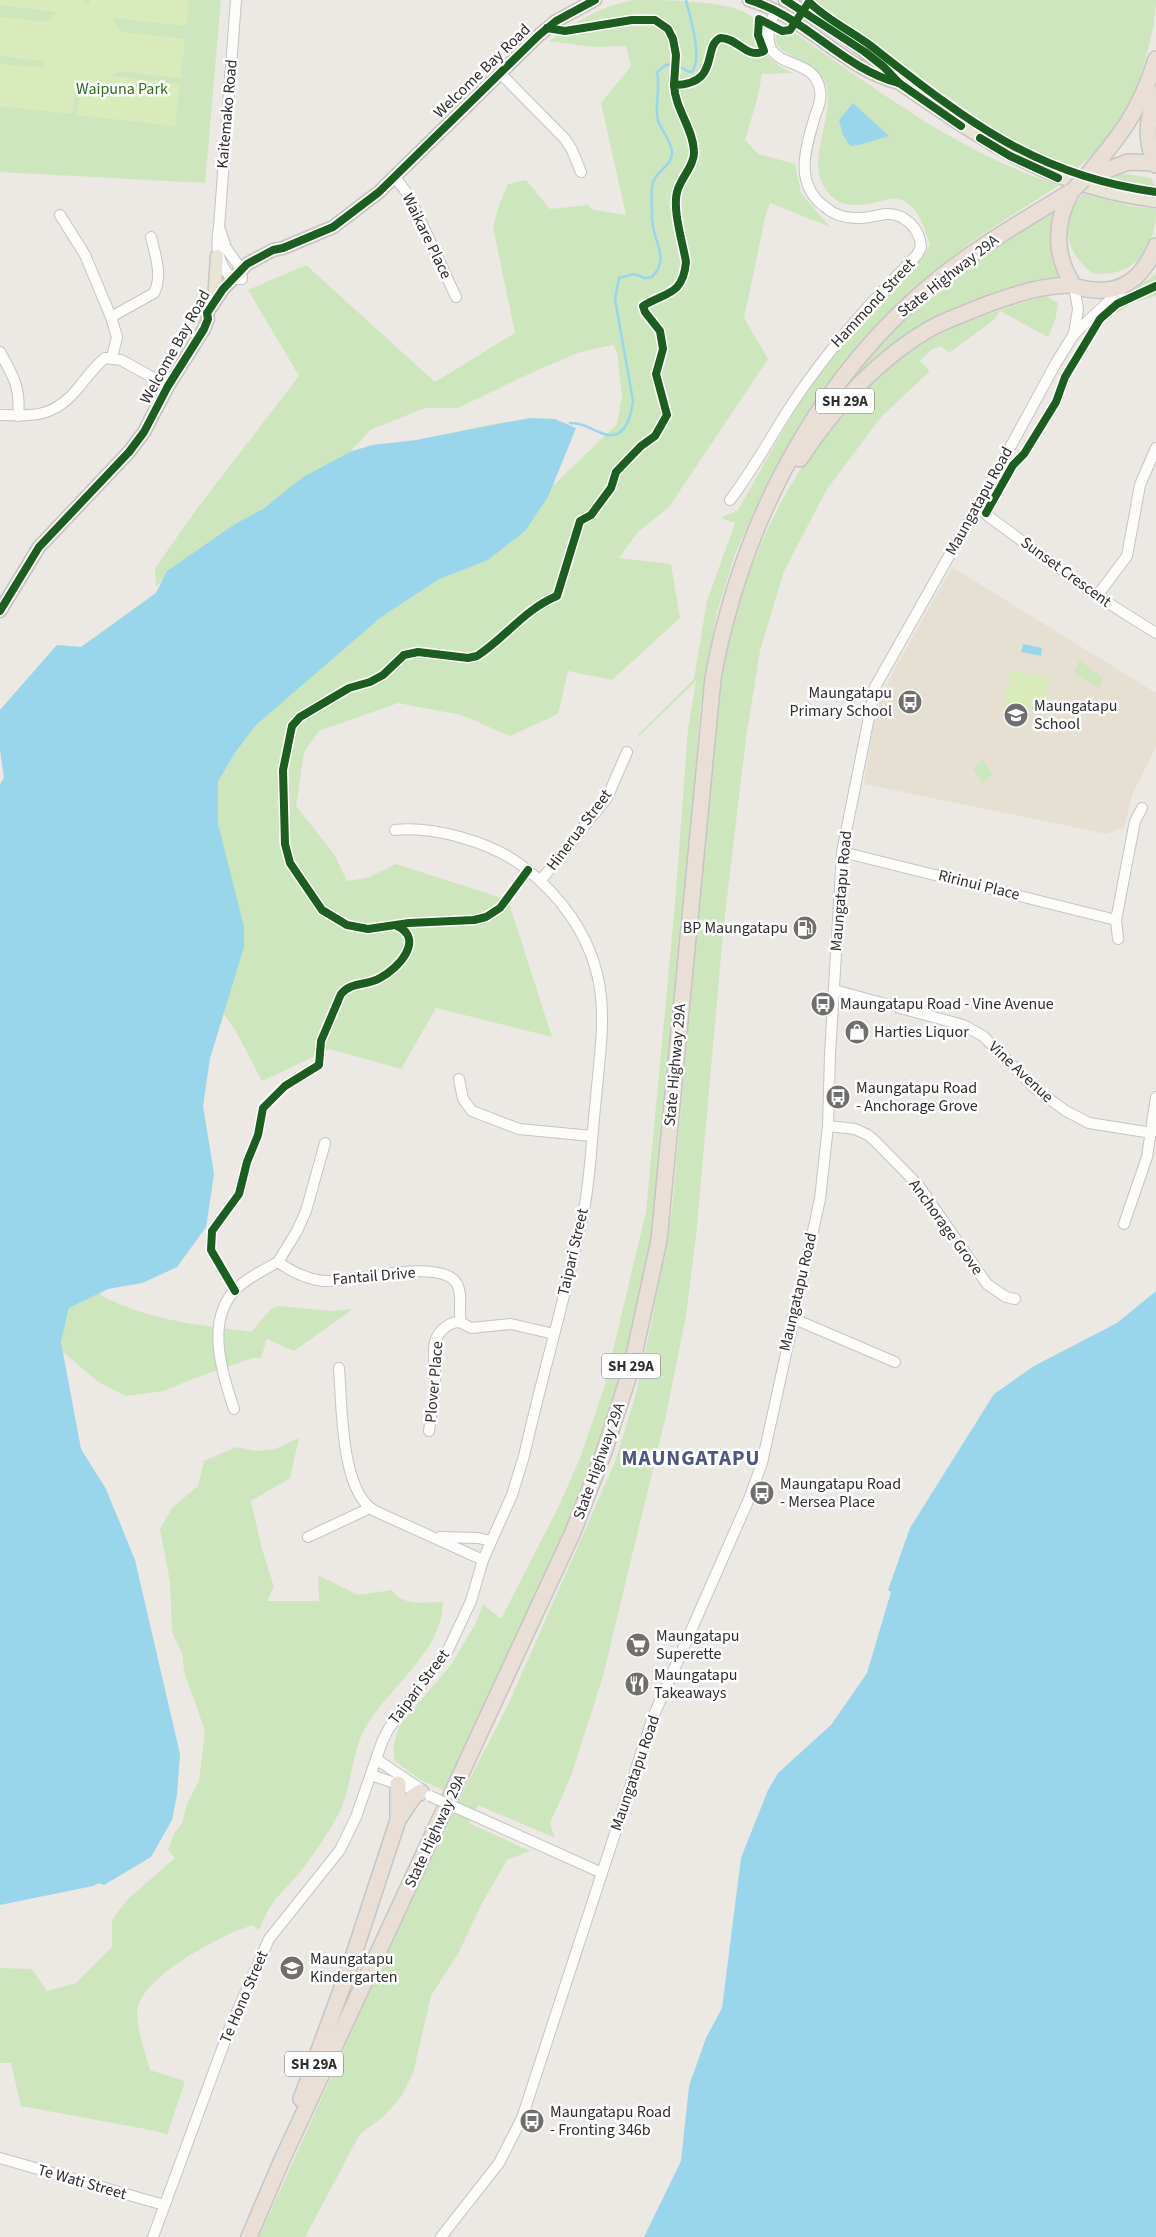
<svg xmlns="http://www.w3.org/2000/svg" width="1156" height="2237" font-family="'Source Sans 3',sans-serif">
<rect width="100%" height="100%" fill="#ece8e4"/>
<path fill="#e6e0d3" d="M952,567L1156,693V747L1133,793L1124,827L1107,834L864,784L872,732L881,698L894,670Z"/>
<g fill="#cee6be">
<path d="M0,0H221L205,183L0,172Z"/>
<path d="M635,0C662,0 737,0 753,18C757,24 756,30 757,37C762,57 776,65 793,73L762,74L758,96L745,140L758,154L795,164L801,193L830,227L770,203L766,214L744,318L768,359L669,507L637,533L619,558L671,564L680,618L612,680L568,671L558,714L510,736L461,715L398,703L319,731L304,752L296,806L334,854L347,881L367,878L396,864L508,900L552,1037L436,1008L401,1069L330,1049L262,1081L238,1035L224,1014L210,1058L203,1106L214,1174L206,1227L177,1267L142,1283L111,819L572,438L553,484H555L617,424L622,396L617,352L613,345L580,352L531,373L458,408H425L370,430L351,451C374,445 396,444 419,440C464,431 509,417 555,419L0,784L4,778L0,749V710L57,645L81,647L156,593L164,577L156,587L155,568L199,506L299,376L248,290L306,265L435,382L515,333L493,227L498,208L508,184L526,180L550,209L587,205L594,210L626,215L601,103L631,66L626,46L593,47L549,41C576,22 602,5 635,0Z"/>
<path d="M815,0H1156C1156,32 1136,99 1118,126C1106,143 1091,156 1075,170L1017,145L819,6Z"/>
<path d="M779,31L781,34L792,31C876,89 960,154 1059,185L971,242L911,290L858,347L815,406L760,499L735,554L717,612L700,710L680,971L653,1247L632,1343L600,1451L578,1507L447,1792L419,1779L395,1761L393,1748L399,1726L450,1666L475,1625L483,1604L501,1619L558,1508L580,1458L604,1388L646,1212L675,904L688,729L696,681L639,736L638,735L694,679L707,601L735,523L721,518L738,510L807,388L871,306L923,256L930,244C924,227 915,196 891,199C879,201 869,205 857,205C850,205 841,204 835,199C797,170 837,121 826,84C819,58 761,54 779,31Z"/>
<path d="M1120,173L1151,178L1156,188L1104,178Z"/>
<path d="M1083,194L1130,206L1156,209C1156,248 1135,279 1092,273C1064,251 1059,221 1083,194Z"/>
<path d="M1052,213V252L1059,278L949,315L816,423L868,353L904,320L984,255Z"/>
<path d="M1156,274V296L1135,302L1104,320L1141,284Z"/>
<path d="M1046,296L1058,303L1056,317L1048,337L1000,311L994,320L949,353L941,346L931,350L920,361L930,371L881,417L827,489L784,571L760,651L746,738L724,923L696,1236L686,1316L666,1415L603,1676L571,1776L550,1823L555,1838L478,1805L469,1823L530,1851L507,1860L481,1905L459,1952L431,1996L413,2073L401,2097L383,2117L360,2134L305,2237H259L378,1973L460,1798L507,1707L615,1462L635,1397L652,1320L672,1209L714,743C718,714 720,683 726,653C753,532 817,410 926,342C962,320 1005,308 1046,296Z"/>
<path d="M1079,660L1103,678L1099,688L1074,673Z"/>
<path d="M983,760L993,775L982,783L973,768Z"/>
<path d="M100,1293L102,1296C154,1322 196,1324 251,1332L272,1308L280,1306L330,1311L353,1309L294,1351L267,1339L261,1358H253L192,1379L164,1391L126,1396L98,1382L63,1352L61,1342L69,1308Z"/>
<path d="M299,1438L290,1478L251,1501L262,1549L274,1587L267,1601H319L318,1575L358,1595L392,1590C402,1607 426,1602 443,1602C442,1652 391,1685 367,1725C350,1752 353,1787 338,1815C327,1836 312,1856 298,1875C290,1884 280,1893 273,1903C267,1911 263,1921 259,1930L252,1925C246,1928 238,1930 231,1933C203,1946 148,1976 138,2006C134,2019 146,2056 150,2070L185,2081L167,2135L156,2131L21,2106L11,2063H0V1968L32,1969L47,1991L76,1983L112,1947V1920L128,1899L175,1858L168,1850L174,1834L182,1823L187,1804L199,1781L205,1731L184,1671L182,1653L172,1632L170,1582L160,1529L172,1508L198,1486L204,1461L236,1447L256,1451L275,1449Z"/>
</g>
<g fill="#d9eabb">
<path d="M0,0H84V4L89,5L90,0H189L186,26L113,18L121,32L185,39L181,78L116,71L112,76L180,84L175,126L77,115L80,89L75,88L72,114L0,106V64L45,68L42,61L0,56V17L47,22L57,12L0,5Z"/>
<path d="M1011,670L1049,678L1042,711L1004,705Z"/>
</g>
<g fill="#99d6ec">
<path d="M853,103L889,136L859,145L850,146L843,135L839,120Z"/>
<path d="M530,418L555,419L576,428L548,497L525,531L488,560L439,579L381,617L255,726L234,754L218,782V824L244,927V947L210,1058L203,1106L214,1174L206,1227L177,1267L142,1283L108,1289L69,1308L61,1342L81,1449L106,1489L135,1560L180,1754L177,1795L172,1820L151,1857L104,1885L99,1883L93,1886L0,1905V784L4,778L0,749V710L57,645L81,647L156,593L167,571L235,524L263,509L303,477L350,452L372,445L416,440Z"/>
<path d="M1023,644L1042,648L1041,656L1021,652Z"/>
<path d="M1156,1291V2237H644L681,2161L689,2086L706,2038L722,2008L741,1858L768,1790L778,1773L831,1725L867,1673L891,1592L888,1590L910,1528L994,1394L1034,1366L1117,1323Z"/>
</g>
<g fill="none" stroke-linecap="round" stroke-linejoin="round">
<path stroke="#99d6ec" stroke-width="2.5" d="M570,423C585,423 591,430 604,434C625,441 631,416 633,401L615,299L619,278L634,274L645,278L652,277C672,257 650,239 652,214C652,204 650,187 654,180C659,170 673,164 672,152C671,140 662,131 658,121C654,106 661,89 657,72L666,65L676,64L687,71L692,72C703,57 690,17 686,0"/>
<defs>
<g id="minor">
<path d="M500,73L565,139L572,150L581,172"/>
<path d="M395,177L409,196L456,297"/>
<path d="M60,215L85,255L111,317L117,337L112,357"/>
<path d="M219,227L226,248L241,269L242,279H232C218,263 215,248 219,227L236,0"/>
<path d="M1074,286L1078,309L1074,334"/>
<path d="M111,317L154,293C163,276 155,254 151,237"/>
<path d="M0,352C13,376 21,387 18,416"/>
<path d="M0,415C36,416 55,417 79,387C87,377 95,366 105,358L121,360L168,386"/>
<path d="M730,500C754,469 772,434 794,401C830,347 872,301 917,255L921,247C920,229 905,213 886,214C876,215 867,219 856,218C845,218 833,214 825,207C793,183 806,148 815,116C818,108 822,99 820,90C814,49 748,78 775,11"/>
<path d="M977,508L1097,596L1156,633"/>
<path d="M1097,596L1127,556L1140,485L1156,448"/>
<path d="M842,852L1116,920"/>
<path d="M541,880L607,798L627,752"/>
<path d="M1118,939L1116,920L1135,821L1142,808"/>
<path d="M834,990L963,1025L983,1036L1037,1090L1066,1111L1089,1123L1152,1133"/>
<path d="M459,1079L463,1099L472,1111L519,1129L592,1136"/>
<path d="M828,1126L855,1129L868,1135L876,1142L919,1186L987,1284L1006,1297L1015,1299"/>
<path d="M1124,1224L1147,1157L1156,1097"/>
<path d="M278,1262L297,1231L306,1211L325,1143"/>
<path d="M792,1318L895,1362"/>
<path d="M339,1368C342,1403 340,1492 375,1511L483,1560"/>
<path d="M234,1409C222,1372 204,1318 238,1287C249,1277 264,1270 278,1262C292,1272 306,1279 323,1281C353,1283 441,1256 457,1284C463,1295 458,1309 461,1322"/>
<path d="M429,1431C431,1414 435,1397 435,1380C436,1360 427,1339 447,1326C457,1319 462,1323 471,1328L511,1324L554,1334"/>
<path d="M308,1537L370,1508"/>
<path d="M440,1537L478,1538L491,1541"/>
<path d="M376,1759L419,1788"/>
<path d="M371,1775L424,1793"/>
<path d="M484,1820L602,1873"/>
<path d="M0,2158L164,2205"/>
<path d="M153,2237L229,2030L269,1939L340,1850L356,1817L382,1742L389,1728L448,1650L471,1601L483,1560L512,1495L524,1456C543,1372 568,1289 585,1204C591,1169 592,1133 596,1098C599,1061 606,1020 599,983C590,935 560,894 521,865C490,842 434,826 395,830"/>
<path d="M441,2237L499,2163L522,2118L653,1717L749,1499L762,1463L820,1199L828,1126L830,1055L842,852L875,687L1001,464L1056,363L1074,334L1123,288"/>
</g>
<g id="major">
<path d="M749,0C805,16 843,69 899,83"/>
<path d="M785,0C825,23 868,49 899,83C985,142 1049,188 1156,201"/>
<path d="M214,301L217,256"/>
<path d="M0,611L39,547L129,452L144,432L168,386L204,329L208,319L207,313L223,289L247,264L273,250L283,248L333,227L379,192L538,36L556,21L595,0"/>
</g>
<g id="highway">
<path d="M1156,94C1147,120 1144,139 1156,165"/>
<path d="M1089,177L1128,162L1155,163"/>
<path d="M1083,180C1119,137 1139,114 1156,59"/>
<path d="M1071,193C1054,223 1054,256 1074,286C1114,298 1140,285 1156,246"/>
<path d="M800,459C834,407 880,356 935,326C952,318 970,311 988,304C1016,294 1043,285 1073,285"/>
<path d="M398,1784V1819"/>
<path d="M301,2099L350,1966L398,1820L414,1796L421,1792"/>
<path d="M249,2237L281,2162L573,1532L604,1452L631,1369L659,1240L713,678C739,535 807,396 916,298C963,255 1018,224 1072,191"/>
</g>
</defs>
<use href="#minor" stroke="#c5c4c5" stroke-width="12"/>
<use href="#major" stroke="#c6c5c4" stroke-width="15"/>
<use href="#highway" stroke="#c6c5c4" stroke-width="18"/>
<use href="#minor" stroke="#fcfcfb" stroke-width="10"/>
<use href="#major" stroke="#e8e4d6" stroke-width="12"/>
<use href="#highway" stroke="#eadfd6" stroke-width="15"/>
<defs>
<path id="minor-bridge" d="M430,1796L484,1820"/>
<path id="highway-bridge" d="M1072,191L1083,180"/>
</defs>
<use href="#minor-bridge" stroke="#c5c4c5" stroke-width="12" stroke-linecap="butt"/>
<use href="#highway-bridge" stroke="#c6c5c4" stroke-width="18" stroke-linecap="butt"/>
<use href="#minor-bridge" stroke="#fcfcfb" stroke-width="10"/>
<use href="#highway-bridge" stroke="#eadfd6" stroke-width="15"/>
<defs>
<g id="cycleway">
<path d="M749,0C805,16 843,69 899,83"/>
<path d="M785,0L865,52L884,67L899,83L961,126"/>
<path d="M547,28L565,31L632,20H655L668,29L673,39L676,55L674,85"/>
<path d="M980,138L1010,156L1058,178"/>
<path d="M986,513L1013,465L1024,454L1056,402L1065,377L1100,319L1117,304L1156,286"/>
<path d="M0,611L39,547L129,452L144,432L168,386L204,329L208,319L207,313L223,289L247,264L273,250L283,248L333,227L379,192L538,36L556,21L595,0"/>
<path d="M528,870L500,908L486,917L474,920L409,923L368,929L347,925L322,910L290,863L285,844L283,770L292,726L300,717L349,688L370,682L383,675L404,655L418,652L468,658L477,656C505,638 525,609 557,596L580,521L591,515L611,488L616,472L641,446L655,436L667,415L656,374L663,349L660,331L645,312L643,306C665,292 683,296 686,262C683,243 671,207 678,189C682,177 695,164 694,151C693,128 675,109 674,85C721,84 702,47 720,38C737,37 747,60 764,51L758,35L759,19L782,31L790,30L809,2C827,20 851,31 871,46C963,118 1035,176 1156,192"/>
<path d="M235,1291L211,1250L212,1231L239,1194L247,1162L258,1135L263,1108L285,1086L319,1065L321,1041L341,994C352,981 367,986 380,978C399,968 425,939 397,926"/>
</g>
</defs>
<use href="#cycleway" stroke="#fff" stroke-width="11"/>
<use href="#cycleway" stroke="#1b5e20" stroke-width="8"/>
</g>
<defs>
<symbol id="bus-disc" viewBox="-11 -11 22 22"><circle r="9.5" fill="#706f6e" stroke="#fff"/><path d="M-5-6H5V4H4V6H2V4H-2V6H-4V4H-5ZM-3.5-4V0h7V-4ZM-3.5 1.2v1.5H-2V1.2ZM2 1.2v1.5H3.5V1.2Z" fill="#fff"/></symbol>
<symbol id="school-disc" viewBox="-11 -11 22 22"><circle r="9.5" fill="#706f6e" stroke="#fff"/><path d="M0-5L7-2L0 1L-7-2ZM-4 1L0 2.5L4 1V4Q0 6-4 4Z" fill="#fff"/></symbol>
<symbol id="fuel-disc" viewBox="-11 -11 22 22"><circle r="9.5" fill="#706f6e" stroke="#fff"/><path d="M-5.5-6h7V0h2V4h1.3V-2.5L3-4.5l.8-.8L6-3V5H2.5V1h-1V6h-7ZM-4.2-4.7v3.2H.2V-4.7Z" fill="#fff"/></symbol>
<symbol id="shop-disc" viewBox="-11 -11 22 22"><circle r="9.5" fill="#706f6e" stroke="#fff"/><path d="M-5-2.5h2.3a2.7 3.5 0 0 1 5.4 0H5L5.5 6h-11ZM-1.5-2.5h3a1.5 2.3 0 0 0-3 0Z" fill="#fff"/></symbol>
<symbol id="supermarket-disc" viewBox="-11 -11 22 22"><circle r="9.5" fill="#706f6e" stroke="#fff"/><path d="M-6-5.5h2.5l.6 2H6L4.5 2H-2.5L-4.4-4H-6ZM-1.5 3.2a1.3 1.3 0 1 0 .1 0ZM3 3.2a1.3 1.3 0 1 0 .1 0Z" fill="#fff"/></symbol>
<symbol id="restaurant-disc" viewBox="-11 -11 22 22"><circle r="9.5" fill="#706f6e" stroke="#fff"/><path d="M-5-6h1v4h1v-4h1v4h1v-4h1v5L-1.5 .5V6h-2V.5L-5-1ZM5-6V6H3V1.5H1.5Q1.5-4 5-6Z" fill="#fff"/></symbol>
</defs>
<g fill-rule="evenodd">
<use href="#bus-disc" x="896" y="688" width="28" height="28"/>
<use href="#school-disc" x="1002" y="701" width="28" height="28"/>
<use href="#fuel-disc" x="791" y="914" width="28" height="28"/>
<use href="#bus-disc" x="809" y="990" width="28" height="28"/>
<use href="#shop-disc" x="843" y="1018" width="28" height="28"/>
<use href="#bus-disc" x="824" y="1083" width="28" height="28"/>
<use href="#bus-disc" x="748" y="1479" width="28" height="28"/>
<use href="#supermarket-disc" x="624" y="1631" width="28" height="28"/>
<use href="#restaurant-disc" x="623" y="1670" width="28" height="28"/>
<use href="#school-disc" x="278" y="1954" width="28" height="28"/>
<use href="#bus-disc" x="518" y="2107" width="28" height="28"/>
</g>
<g text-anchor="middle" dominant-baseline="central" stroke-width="5" stroke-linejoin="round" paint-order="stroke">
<g fill="#fff" stroke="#6d6d6d" stroke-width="1">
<rect x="816" y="388.5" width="58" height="25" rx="4"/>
<rect x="602" y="1353.5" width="58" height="25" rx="4"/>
<rect x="285" y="2051.5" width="58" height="25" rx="4"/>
</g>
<g font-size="15" font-weight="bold" fill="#2e2e2e">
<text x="845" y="401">SH 29A</text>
<text x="631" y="1366">SH 29A</text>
<text x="314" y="2064">SH 29A</text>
</g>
<g font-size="16" fill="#2e2e2e" stroke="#fff">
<text transform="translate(482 71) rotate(-44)">Welcome Bay Road</text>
<text transform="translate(227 114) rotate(-85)">Kaitemako Road</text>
<text transform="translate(427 236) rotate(64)">Waikare Place</text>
<text transform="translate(948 276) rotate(-38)">State Highway 29A</text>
<text transform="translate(873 303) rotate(-47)">Hammond Street</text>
<text transform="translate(175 347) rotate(-61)">Welcome Bay Road</text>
<text transform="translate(979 501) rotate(-61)">Maungatapu Road</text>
<text transform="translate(1066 572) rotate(36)">Sunset Crescent</text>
<text transform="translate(579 830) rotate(-53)">Hinerua Street</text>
<text transform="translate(979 885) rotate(14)">Ririnui Place</text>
<text transform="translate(841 891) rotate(-85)">Maungatapu Road</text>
<text transform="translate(675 1065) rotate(-85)">State Highway 29A</text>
<text transform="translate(1021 1072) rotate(43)">Vine Avenue</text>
<text transform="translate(946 1227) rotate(54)">Anchorage Grove</text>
<text transform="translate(573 1252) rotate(-77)">Taipari Street</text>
<text transform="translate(374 1276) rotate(-5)">Fantail Drive</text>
<text transform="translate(798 1292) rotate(-77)">Maungatapu Road</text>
<text transform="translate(434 1382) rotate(-85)">Plover Place</text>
<text transform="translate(599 1461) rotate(-70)">State Highway 29A</text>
<text transform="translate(419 1687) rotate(-53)">Taipari Street</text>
<text transform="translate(635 1773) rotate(-71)">Maungatapu Road</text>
<text transform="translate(435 1831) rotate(-65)">State Highway 29A</text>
<text transform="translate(244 1997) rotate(-67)">Te Hono Street</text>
<text transform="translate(82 2182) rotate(16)">Te Wati Street</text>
</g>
<g font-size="16" fill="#2c6e1b" stroke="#fff">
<text x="122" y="89">Waipuna Park</text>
</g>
<g font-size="16" fill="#2e2e2e" stroke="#fff" text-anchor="start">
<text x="892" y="693" text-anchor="end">Maungatapu<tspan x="892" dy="18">Primary School</tspan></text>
<text x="1034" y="706">Maungatapu<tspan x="1034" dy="18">School</tspan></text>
<text x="788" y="928" text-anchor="end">BP Maungatapu</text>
<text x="840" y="1004">Maungatapu Road - Vine Avenue</text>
<text x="874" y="1032">Harties Liquor</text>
<text x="856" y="1088">Maungatapu Road<tspan x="856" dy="18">- Anchorage Grove</tspan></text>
<text x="780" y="1484">Maungatapu Road<tspan x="780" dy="18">- Mersea Place</tspan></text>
<text x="656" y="1636">Maungatapu<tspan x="656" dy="18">Superette</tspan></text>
<text x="654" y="1675">Maungatapu<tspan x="654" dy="18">Takeaways</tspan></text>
<text x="310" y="1959">Maungatapu<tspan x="310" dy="18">Kindergarten</tspan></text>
<text x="550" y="2112">Maungatapu Road<tspan x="550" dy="18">- Fronting 346b</tspan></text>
</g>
<g font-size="21" font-weight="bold" letter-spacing="1" fill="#4d5680" stroke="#fff">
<text x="691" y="1458">MAUNGATAPU</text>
</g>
</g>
</svg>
